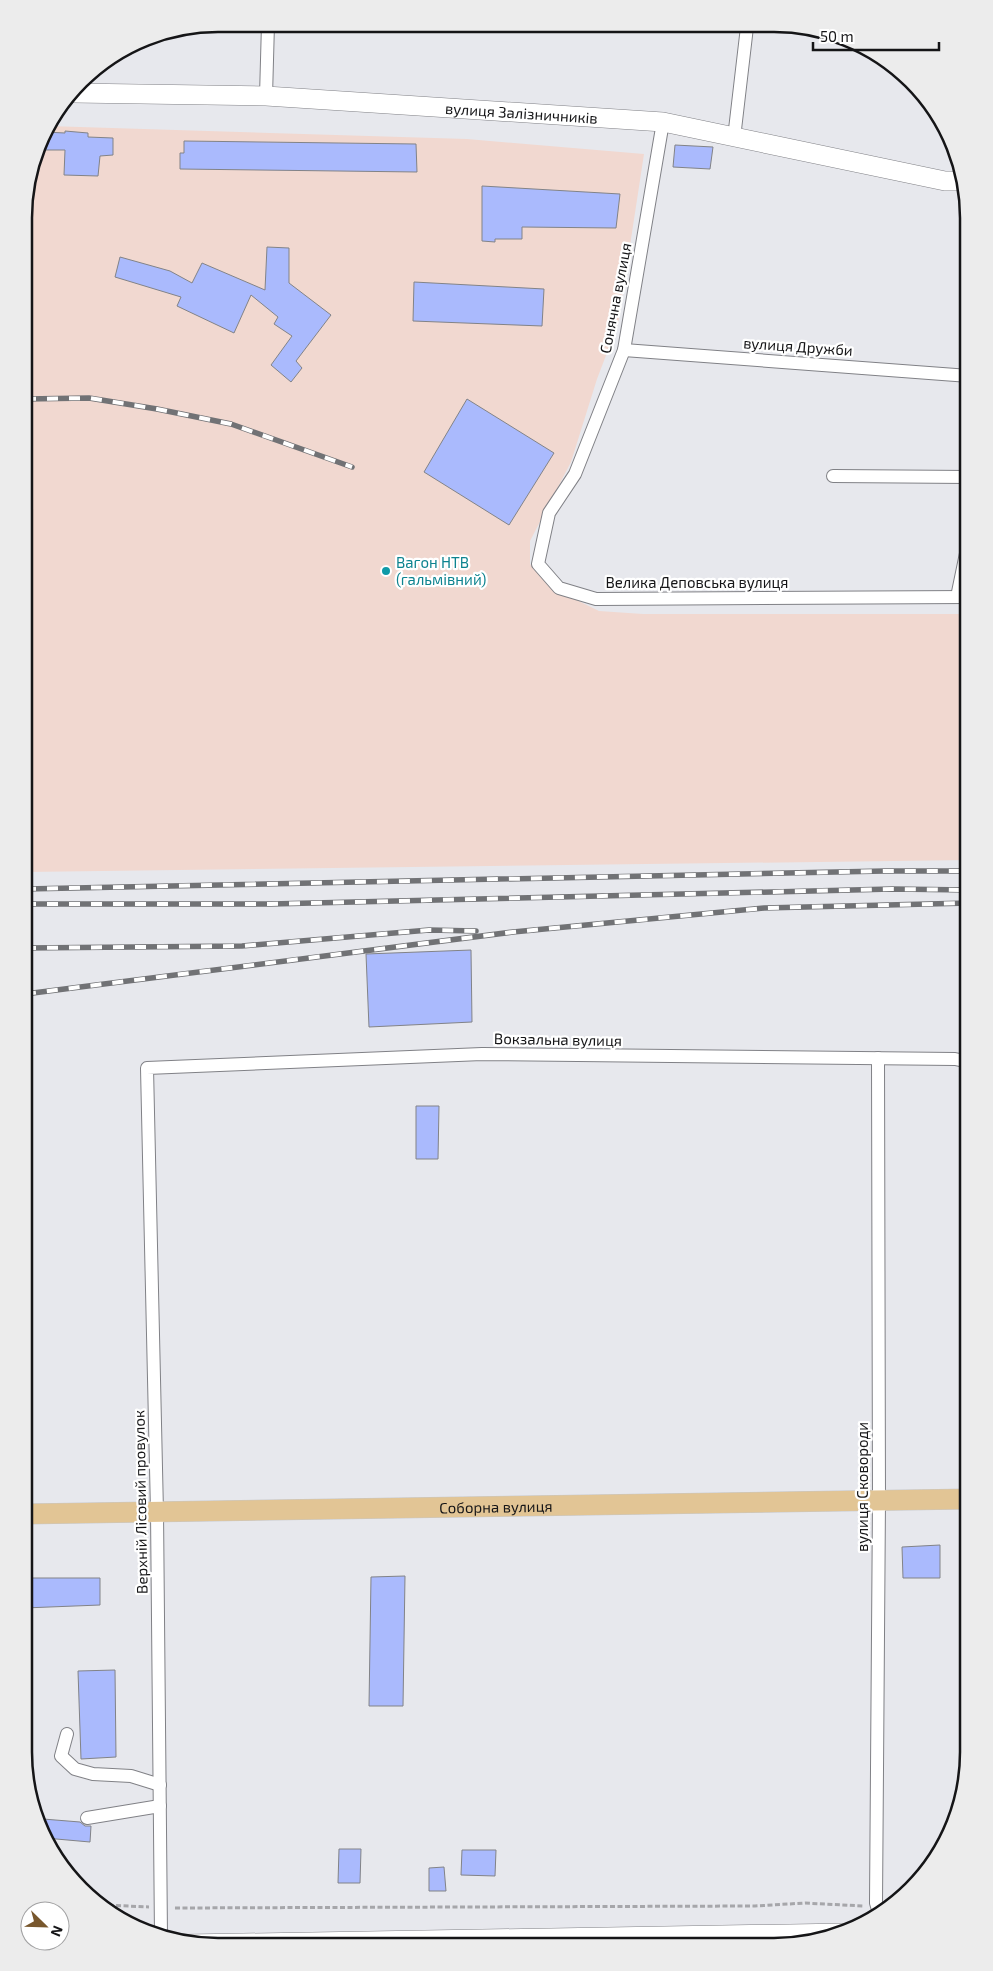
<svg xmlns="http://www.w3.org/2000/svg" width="993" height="1971" font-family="'Exo 2',sans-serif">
<rect width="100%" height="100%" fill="#e7e8ed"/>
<path fill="#f1d8d0" d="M48,126L467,139L644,154L618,324L597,379L571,462L530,541V564L550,587L599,611L643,614H969V860L25,872V193L44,132Z"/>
<g fill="#aabafd" stroke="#828387">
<path d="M65,131L88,133V137L113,138V155L100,156L98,176L64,175L65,150H38L44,132L65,133Z"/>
<path d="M184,141L416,144L417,172L180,169V153H184Z"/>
<path d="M675,145L713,147L710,169L673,167Z"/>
<path d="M482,186L620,194L616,228L522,227V239H495V242L482,241Z"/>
<path d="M267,247L289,248V283L331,315L296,361L302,368L291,382L271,365L292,336L274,324L278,317L251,295L234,333L177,306L181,297L115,277L120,257L170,271L192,283L202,263L265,290Z"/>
<path d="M414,282L544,289L542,326L413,321Z"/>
<path d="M467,399L554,453L509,525L424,472Z"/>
<path d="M471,950L472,1022L369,1027L366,954Z"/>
<path d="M416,1106H439L438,1159H416Z"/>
<path d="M940,1545V1578H903L902,1547Z"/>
<path d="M405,1576L403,1706H369L371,1577Z"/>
<path d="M24,1578H100V1605L24,1608Z"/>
<path d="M115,1670L116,1757L81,1759L78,1671Z"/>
<path d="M43,1819L80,1822L85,1826H91L90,1842L45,1838L42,1831Z"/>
<path d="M339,1849H361L360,1883H338Z"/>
<path d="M462,1850H496L495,1876L461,1875Z"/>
<path d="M444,1867L446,1891H429V1868Z"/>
</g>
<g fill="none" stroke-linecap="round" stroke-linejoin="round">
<defs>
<g id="street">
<path d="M266,96L268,24"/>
<path d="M663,122L624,350L575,474L549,513L538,564L559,588L596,599L969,597"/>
<path d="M734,138L747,27"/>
<path d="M624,350L969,376"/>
<path d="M833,476L969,477"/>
<path d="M957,597L969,539"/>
<path d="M878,1058L879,1500L876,1903L880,1916"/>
<path d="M67,1734L61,1756L75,1769L93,1774L131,1776L160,1785"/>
<path d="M87,1818L160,1806"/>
<path d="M161,1936L157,1512L147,1068L482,1054L955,1059L969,1062"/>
</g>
<g id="secondary">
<path id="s1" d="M74,93L266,96L663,122L945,181H963"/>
<path d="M187,1944L845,1933"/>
</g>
<g id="primary">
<path id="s2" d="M24,1514L969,1499"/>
</g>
</defs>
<use href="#street" stroke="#808186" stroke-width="14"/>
<use href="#secondary" stroke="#808186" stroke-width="20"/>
<use href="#primary" stroke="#c7c7c7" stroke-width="21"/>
<g stroke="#a6a6aa" stroke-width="3" stroke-dasharray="5 2.5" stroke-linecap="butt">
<path d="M94,1902L104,1905L149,1907"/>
<path d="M175,1908L755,1906L805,1903L863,1906"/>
</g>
<use href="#street" stroke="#fff" stroke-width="12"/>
<use href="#secondary" stroke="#fff" stroke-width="19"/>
<use href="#primary" stroke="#e2c595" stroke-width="20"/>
<defs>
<g id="rail">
<path d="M25,399L89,398L157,409L231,424L352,467"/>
<path d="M25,889L885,871H969"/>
<path d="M25,904H271L892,889L969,890"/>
<path d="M25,948L242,946L429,930L476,931"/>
<path d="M25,994L513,932L764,908L969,903"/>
</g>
</defs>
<use href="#rail" stroke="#717275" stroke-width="5.5"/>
<use href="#rail" stroke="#fff" stroke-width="4" stroke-dasharray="11" stroke-linecap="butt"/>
</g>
<circle fill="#0f9aa8" stroke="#fff" stroke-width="2" cx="386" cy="571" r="5"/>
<g text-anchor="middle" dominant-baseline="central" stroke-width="4.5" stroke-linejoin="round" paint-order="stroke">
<g font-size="15" fill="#151517" stroke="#fff">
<text stroke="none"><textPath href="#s1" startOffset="448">вулиця Залізничників</textPath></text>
<text transform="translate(615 298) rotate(-79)">Сонячна вулиця</text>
<text transform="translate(798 346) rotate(4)">вулиця Дружби</text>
<text x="697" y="582">Велика Деповська вулиця</text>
<text transform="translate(558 1039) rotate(1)">Вокзальна вулиця</text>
<text transform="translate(862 1487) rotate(-90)">вулиця Сковороди</text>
<text transform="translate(140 1502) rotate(-91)">Верхній Лісовий провулок</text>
<text stroke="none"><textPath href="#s2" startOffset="472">Соборна вулиця</textPath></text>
</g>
<g font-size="15" fill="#0d838f" stroke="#fff" text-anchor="start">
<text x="396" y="562">Вагон НТВ<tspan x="396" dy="17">(гальмівний)</tspan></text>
</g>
</g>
<path d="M0 0H993V1971H0ZM218 32H774A186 186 0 0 1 960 218V1752A186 186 0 0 1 774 1938H218A186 186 0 0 1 32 1752V218A186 186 0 0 1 218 32Z" fill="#ececec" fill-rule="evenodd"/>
<path fill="none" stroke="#151517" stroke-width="2.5" d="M218 32H774A186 186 0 0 1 960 218V1752A186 186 0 0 1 774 1938H218A186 186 0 0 1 32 1752V218A186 186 0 0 1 218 32Z"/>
<g transform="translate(45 1926) rotate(113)"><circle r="24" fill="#ffffff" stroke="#a1a1a2"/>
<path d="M0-4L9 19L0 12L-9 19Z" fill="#78572d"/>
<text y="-8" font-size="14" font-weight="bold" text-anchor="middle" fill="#151517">N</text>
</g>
<path d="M813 42v8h126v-8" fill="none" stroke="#151517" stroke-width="2.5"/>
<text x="820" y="42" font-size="15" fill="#151517" stroke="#ffffff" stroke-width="4" paint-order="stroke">50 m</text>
</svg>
